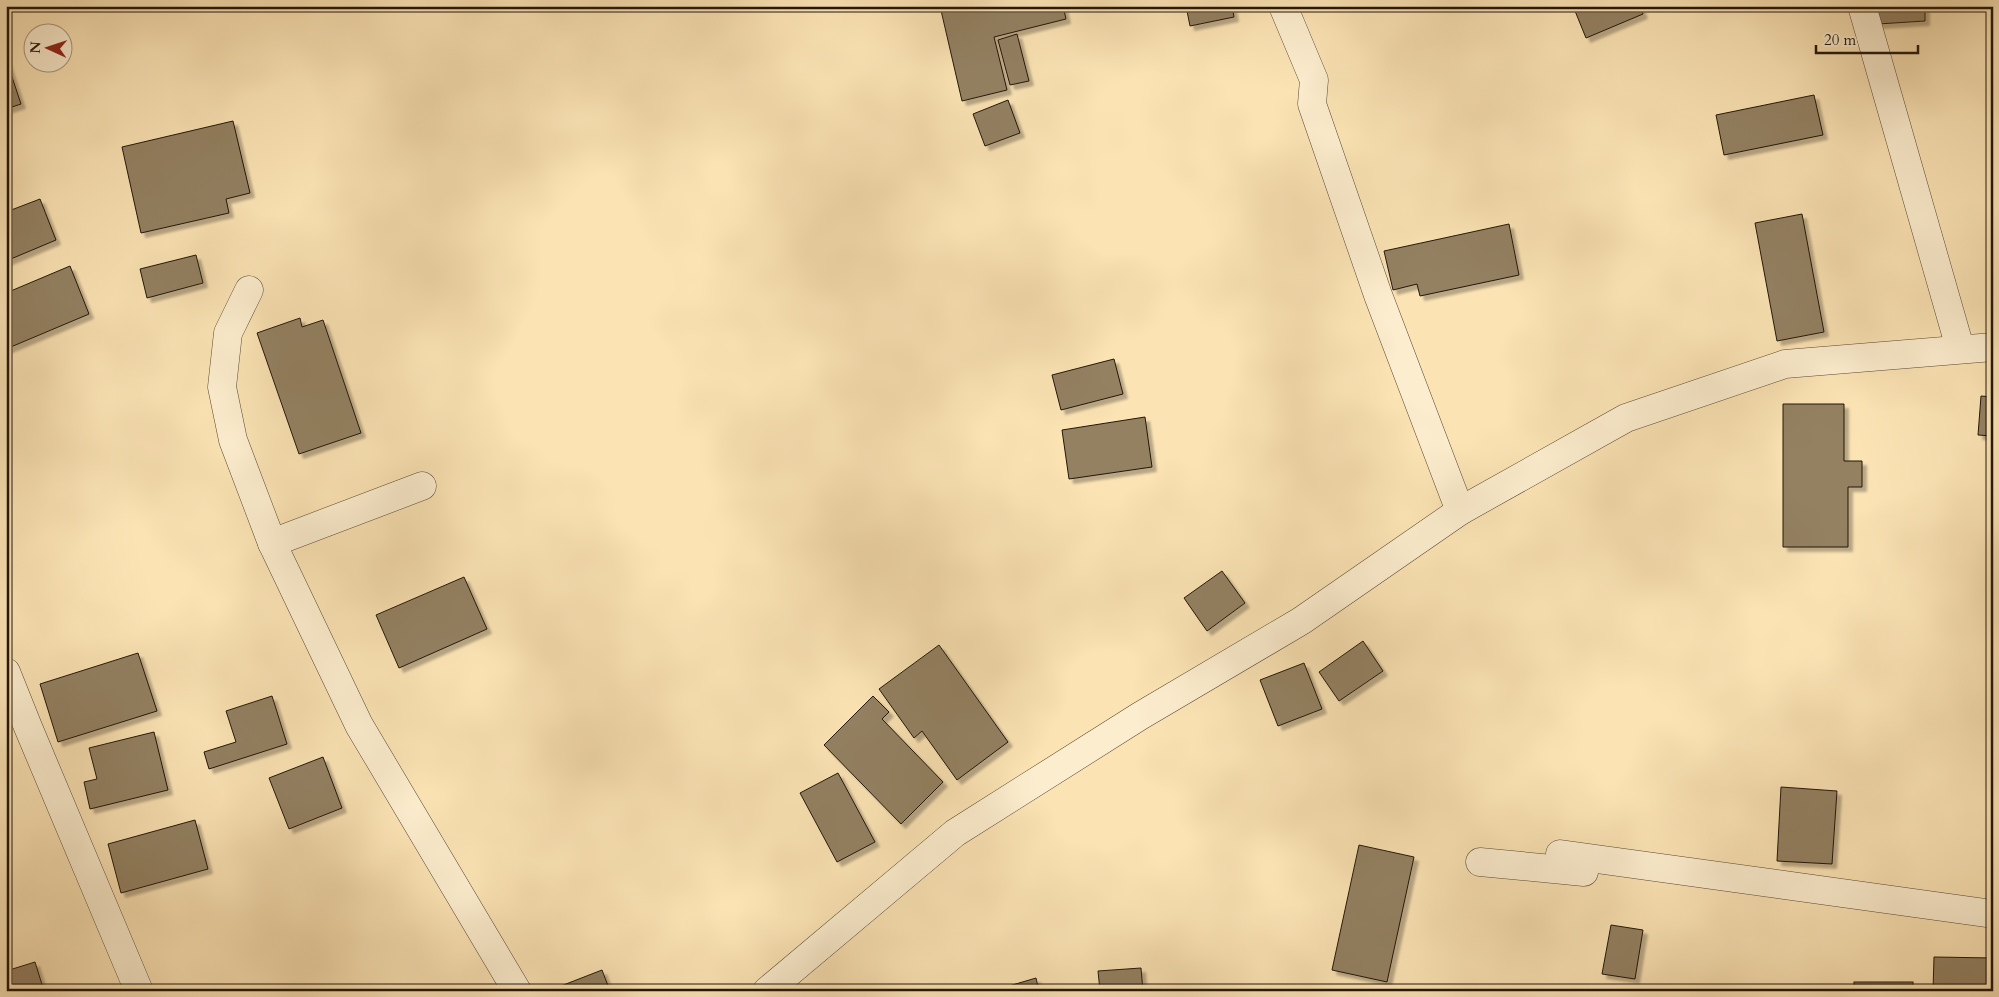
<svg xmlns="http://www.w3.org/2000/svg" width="1999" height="997" font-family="Cardo,serif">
<defs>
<filter id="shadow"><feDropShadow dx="4.5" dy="4.5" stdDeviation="1" flood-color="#0004"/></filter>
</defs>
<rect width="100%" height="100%" fill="#fbe3b4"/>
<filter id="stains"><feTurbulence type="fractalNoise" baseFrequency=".004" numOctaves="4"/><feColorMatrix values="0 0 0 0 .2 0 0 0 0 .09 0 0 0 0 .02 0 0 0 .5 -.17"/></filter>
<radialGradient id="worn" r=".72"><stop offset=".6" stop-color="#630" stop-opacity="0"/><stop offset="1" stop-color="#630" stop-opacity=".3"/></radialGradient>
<g fill="#938162" stroke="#23160a" filter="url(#shadow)">
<path d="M940,6H1063L1066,19L994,37L1007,90L962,101Z"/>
<path d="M1186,6H1232L1234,17L1190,26Z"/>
<path d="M1573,6H1640L1643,14L1586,38Z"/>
<path d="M1878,6H1925V21L1878,24Z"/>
<path d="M1017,34L1029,81L1010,85L998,40Z"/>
<path d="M6,59L21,104L6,109Z"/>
<path d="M1814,95L1823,135L1724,155L1716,115Z"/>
<path d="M1008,100L1020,133L985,146L973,114Z"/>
<path d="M233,121L250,193L226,199L229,213L141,233L122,147Z"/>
<path d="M40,199L56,240L6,261V212Z"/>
<path d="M1802,214L1824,332L1777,341L1755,223Z"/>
<path d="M1509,224L1519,275L1420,296L1417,284L1393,290L1384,251Z"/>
<path d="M196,255L203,283L147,298L140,269Z"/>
<path d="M70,266L89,314L6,349V293Z"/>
<path d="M300,318L302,327L323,320L361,433L299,454L257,333Z"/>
<path d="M1114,359L1123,394L1061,410L1052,375Z"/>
<path d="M1981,396L1993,397V436L1978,435Z"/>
<path d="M1783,404H1844V461H1862V487H1848V547H1783Z"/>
<path d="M1145,417L1152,467L1069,479L1062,430Z"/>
<path d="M1222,571L1245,603L1207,631L1184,598Z"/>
<path d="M464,577L487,629L399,668L376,615Z"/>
<path d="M1363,641L1383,671L1339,701L1319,672Z"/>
<path d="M939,645L1008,742L957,780L922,731L914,738L879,689Z"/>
<path d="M138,653L157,711L58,742L40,684Z"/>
<path d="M1304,663L1322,709L1278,726L1260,680Z"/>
<path d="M272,696L287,744L209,769L204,752L236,742L226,711Z"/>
<path d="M873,696L889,712L882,719L943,782L901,824L824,745Z"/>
<path d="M154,732L168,790L90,809L84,782L97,779L89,748Z"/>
<path d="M323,757L342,808L289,829L269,778Z"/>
<path d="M838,773L875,842L837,862L800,793Z"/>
<path d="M1781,787L1837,791L1832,864L1777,861Z"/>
<path d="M195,820L208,869L121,893L108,844Z"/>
<path d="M1359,845L1414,857L1387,982L1332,970Z"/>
<path d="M1611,925L1643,930L1635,979L1602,974Z"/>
<path d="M1934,957L1993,958V991H1933Z"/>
<path d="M35,962L44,991H6V971Z"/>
<path d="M1141,968L1143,991H1100L1098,971Z"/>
<path d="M602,970L610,991H548Z"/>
<path d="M1036,978L1039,991H992Z"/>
<rect x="1854" y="982" width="59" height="9"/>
</g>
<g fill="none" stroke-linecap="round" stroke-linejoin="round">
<defs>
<g id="minor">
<path d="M1283,6L1314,80L1312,104L1378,295L1460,511"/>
<path d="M1862,6L1960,348"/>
<path d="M249,290L228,333L222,387L233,440L272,543L359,725L517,991"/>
<path d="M272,543L422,486"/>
<path d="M6,672L28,727L139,991"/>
<path d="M1560,854L1993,914"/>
<path d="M1480,862L1584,872"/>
<path d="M767,991L955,833L1140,716L1301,621L1460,511L1626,418L1785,364L1993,347"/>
</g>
</defs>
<use href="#minor" stroke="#594934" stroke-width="29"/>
<use href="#minor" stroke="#fcedce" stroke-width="28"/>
</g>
<rect width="1999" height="997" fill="none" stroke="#fbe3b4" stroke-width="25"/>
<rect x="8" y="8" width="1984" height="982" fill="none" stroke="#23160a" stroke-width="2.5"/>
<rect x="12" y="12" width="1974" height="972" fill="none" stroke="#23160a"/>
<g transform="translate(48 48) rotate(273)"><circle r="24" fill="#fcedce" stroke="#a59780"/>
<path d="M0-4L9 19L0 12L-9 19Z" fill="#8f2418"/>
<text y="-8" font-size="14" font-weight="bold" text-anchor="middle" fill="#23160a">N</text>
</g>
<path d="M1816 45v8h102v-8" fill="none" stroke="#23160a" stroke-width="2.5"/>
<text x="1824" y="45" font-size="15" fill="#23160a" stroke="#fcedce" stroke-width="4" paint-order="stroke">20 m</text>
<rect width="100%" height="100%" filter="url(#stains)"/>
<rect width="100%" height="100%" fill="url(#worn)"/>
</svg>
